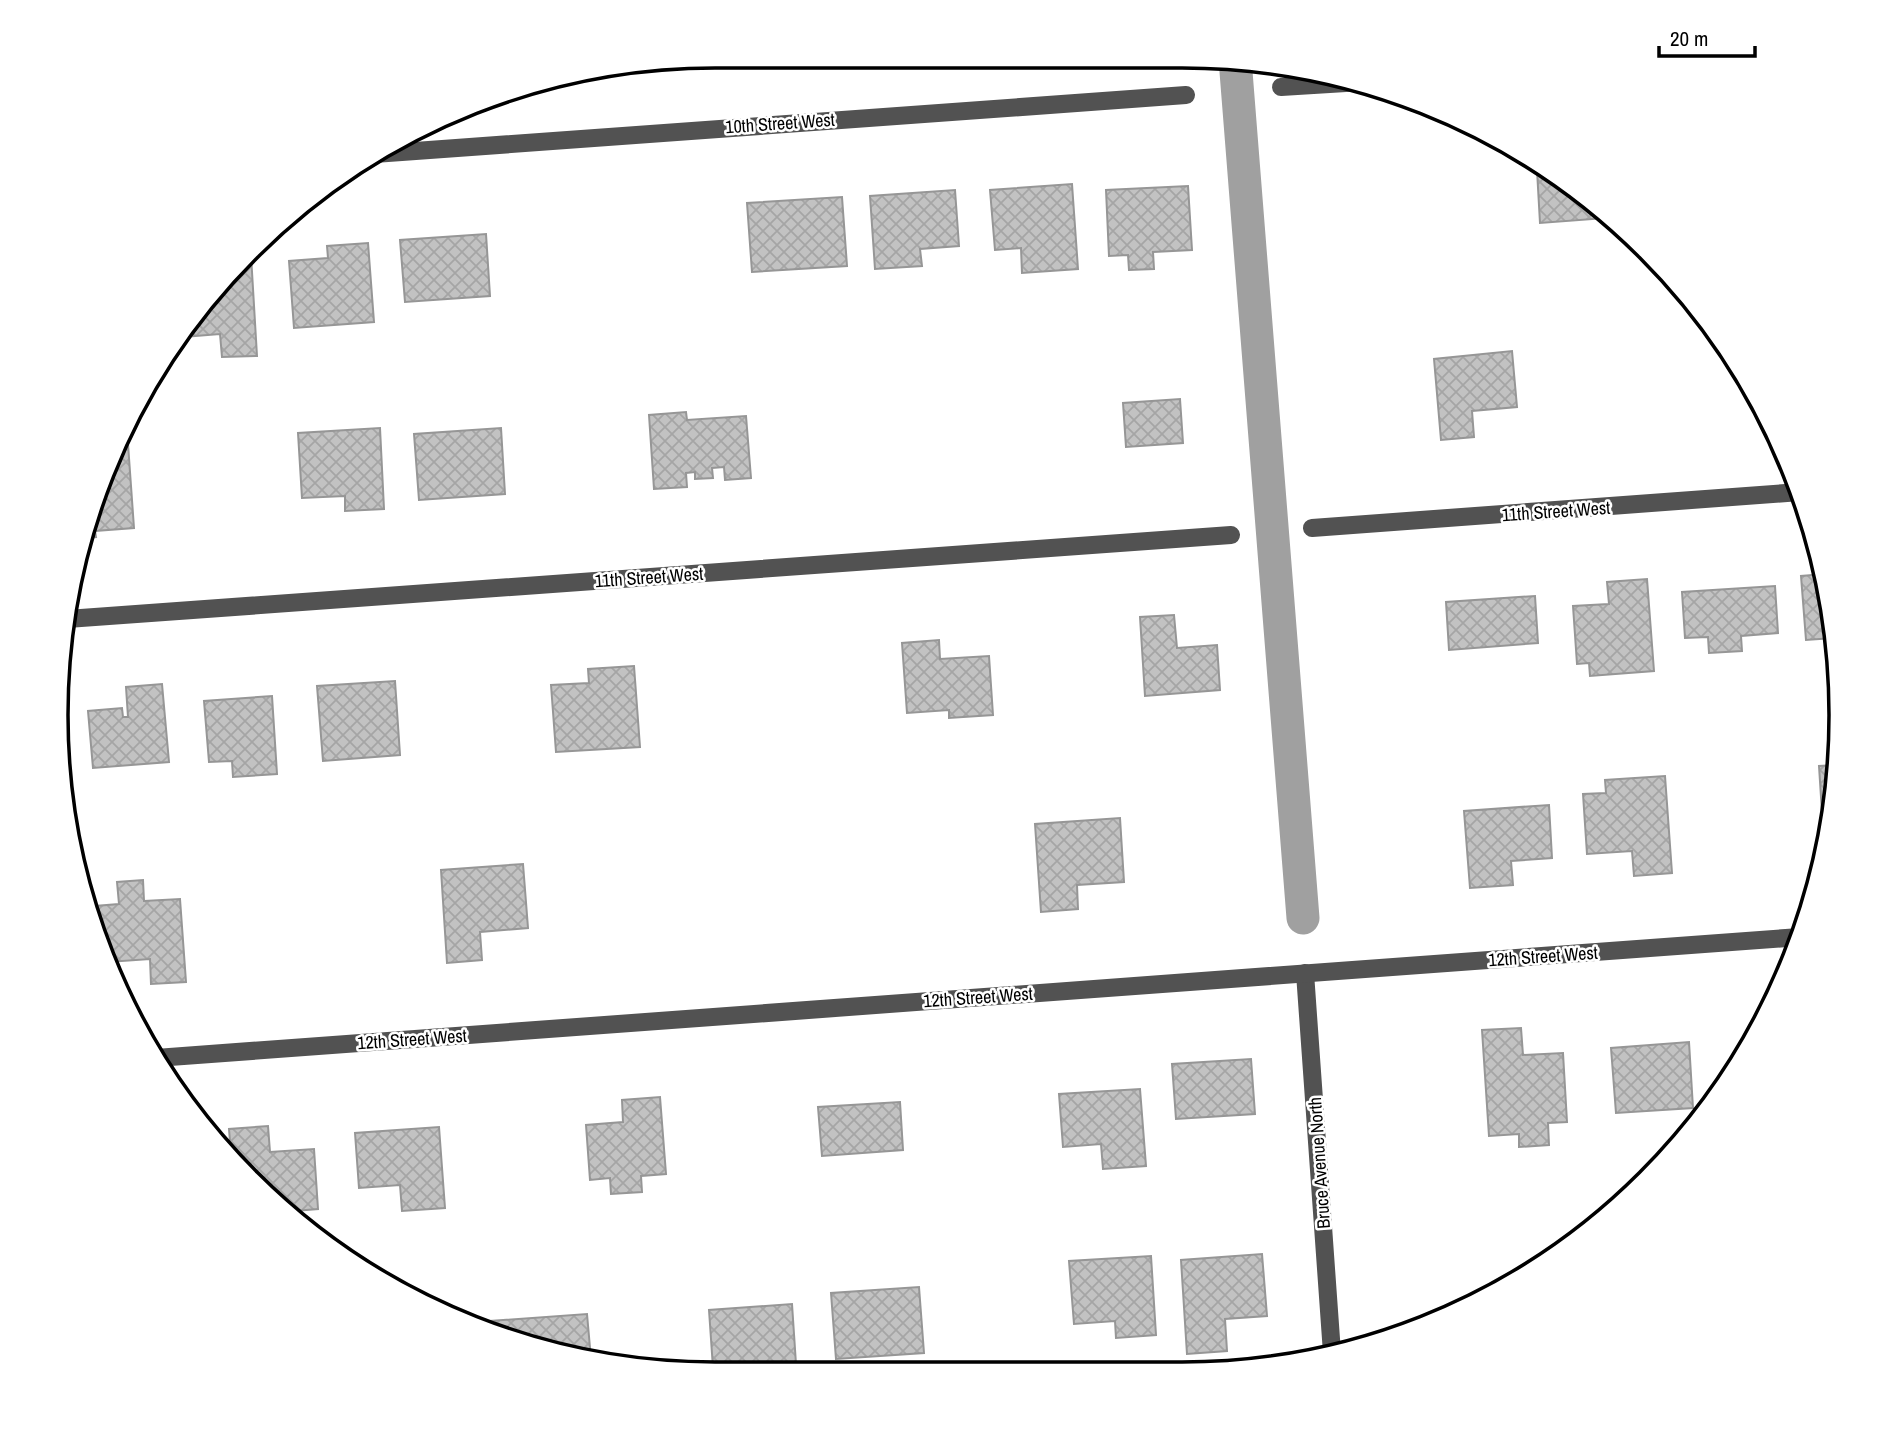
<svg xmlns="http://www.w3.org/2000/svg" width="1897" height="1430" font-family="'Archivo Narrow',sans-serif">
<defs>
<pattern id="building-cross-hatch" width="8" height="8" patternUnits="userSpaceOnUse" patternTransform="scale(1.75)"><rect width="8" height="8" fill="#c2c2c2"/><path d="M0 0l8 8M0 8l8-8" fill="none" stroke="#a5a5a5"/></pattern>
</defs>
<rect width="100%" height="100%" fill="#fff"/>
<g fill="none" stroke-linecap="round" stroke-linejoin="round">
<path stroke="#a0a0a0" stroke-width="33" d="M1235,59L1303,918"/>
</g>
<g fill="url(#building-cross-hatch)" stroke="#969696" stroke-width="2">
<path d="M1546,169L1583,192L1607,218L1540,223L1537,170Z"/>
<path d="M1072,184L1078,269L1022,273L1021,248L995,250L990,190Z"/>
<path d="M1188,186L1192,250L1153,252L1154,269L1129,270L1128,255L1109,256L1106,190Z"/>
<path d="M955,190L959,246L920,249L922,266L875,269L870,196Z"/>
<path d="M842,197L847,266L752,272L747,203Z"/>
<path d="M486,234L490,296L405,302L400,240Z"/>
<path d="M368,243L374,322L294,328L289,261L328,258L327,246Z"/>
<path d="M251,255L257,356L222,357L220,334L182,337L220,280Z"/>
<path d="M1512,351L1517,407L1472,411L1474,437L1441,440L1434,359Z"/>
<path d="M1180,399L1183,443L1126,447L1123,403Z"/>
<path d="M686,412L687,420L746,416L751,478L725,480L724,467L712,468L713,478L695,479V472L686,473L687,487L654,489L649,415Z"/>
<path d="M380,428L384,509L345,511V496L302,498L298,433Z"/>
<path d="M501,428L505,494L419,500L414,434Z"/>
<path d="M122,430H127L134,528L95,531L96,537L85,538Z"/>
<path d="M1825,574L1828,586L1833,638L1806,640L1801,576Z"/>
<path d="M1647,579L1654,671L1590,676L1589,663L1577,664L1573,606L1609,604L1607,582Z"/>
<path d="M1775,586L1778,633L1741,636L1742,651L1709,653L1708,637L1685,638L1682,592Z"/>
<path d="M1535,596L1538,643L1449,650L1446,602Z"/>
<path d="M1174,615L1177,648L1217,645L1220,690L1145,696L1140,617Z"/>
<path d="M939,640L940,659L989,656L993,715L949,718V710L907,713L902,643Z"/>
<path d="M634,666L640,747L556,752L551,685L589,683L588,669Z"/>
<path d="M395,681L400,755L323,761L317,686Z"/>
<path d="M162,684L169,762L93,768L88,711L122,708L123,717H128L126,687Z"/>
<path d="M272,696L277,774L233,777L232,761L209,762L204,701Z"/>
<path d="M1836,765L1828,843L1824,844L1819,766Z"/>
<path d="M1665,776L1672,873L1634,876L1632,851L1587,854L1583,794L1606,793L1605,780Z"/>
<path d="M1549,805L1552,858L1511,861L1513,885L1470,888L1464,811Z"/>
<path d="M1120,818L1124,882L1077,885L1078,909L1041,912L1035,824Z"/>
<path d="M523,864L528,928L480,932L482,960L447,963L441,870Z"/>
<path d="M143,880L144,901L180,899L186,982L151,984L150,959L108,962L98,940L95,906L119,904L117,882Z"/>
<path d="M1521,1028L1523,1055L1563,1053L1567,1122L1548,1123L1549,1145L1519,1147V1134L1489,1136L1482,1030Z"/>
<path d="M1689,1042L1693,1108L1616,1113L1611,1048Z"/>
<path d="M1251,1059L1255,1114L1176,1119L1172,1064Z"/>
<path d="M1140,1089L1146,1166L1103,1169L1101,1144L1063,1147L1059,1094Z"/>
<path d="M660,1097L666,1174L641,1176L642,1192L611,1194L610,1178L590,1180L586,1125L623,1122L622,1100Z"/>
<path d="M900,1102L903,1150L822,1156L818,1107Z"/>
<path d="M268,1126L270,1152L314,1149L318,1209L282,1212L231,1154L229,1129Z"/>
<path d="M439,1127L445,1208L402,1211L400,1185L359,1188L355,1133Z"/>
<path d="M1262,1254L1267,1316L1225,1319L1227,1351L1187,1354L1181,1260Z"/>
<path d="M1151,1256L1156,1335L1116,1338L1115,1321L1074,1324L1069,1261Z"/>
<path d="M919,1287L924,1353L836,1359L831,1293Z"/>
<path d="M792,1304L796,1364L713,1368L709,1310Z"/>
<path d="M587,1314L591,1359L503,1339L476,1327V1322Z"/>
</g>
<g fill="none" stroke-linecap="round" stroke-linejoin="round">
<g stroke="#525252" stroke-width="18">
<path d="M1281,87L1362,82"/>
<path d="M374,154L1186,95"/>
<path d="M1312,528L1800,492"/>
<path d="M67,619L1231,535"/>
<path d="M1305,973L1332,1353"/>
<path d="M156,1058L1800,937"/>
</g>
</g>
<g text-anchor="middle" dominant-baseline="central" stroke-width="5" stroke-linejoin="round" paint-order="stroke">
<g font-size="18" fill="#000" stroke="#fff">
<text transform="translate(780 123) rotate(-4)">10th Street West</text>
<text transform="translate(1556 511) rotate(-4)">11th Street West</text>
<text transform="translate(649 577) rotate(-4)">11th Street West</text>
<text transform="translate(1543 956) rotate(-4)">12th Street West</text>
<text transform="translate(978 997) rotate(-4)">12th Street West</text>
<text transform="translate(412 1039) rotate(-4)">12th Street West</text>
<text transform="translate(1319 1163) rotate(-94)">Bruce Avenue North</text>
</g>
</g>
<path d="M0 0H1897V1430H0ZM715 68H1182A647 647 0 0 1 1829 715V715A647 647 0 0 1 1182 1362H715A647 647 0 0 1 68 715V715A647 647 0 0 1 715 68Z" fill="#fff" fill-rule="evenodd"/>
<path fill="none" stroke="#000" stroke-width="3.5" d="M715 68H1182A647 647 0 0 1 1829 715V715A647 647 0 0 1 1182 1362H715A647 647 0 0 1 68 715V715A647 647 0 0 1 715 68Z"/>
<path d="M1659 46v10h96v-10" fill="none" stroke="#000000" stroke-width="3.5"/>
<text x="1670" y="46" font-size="21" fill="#000000" stroke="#ffffff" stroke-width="5" paint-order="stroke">20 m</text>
</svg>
